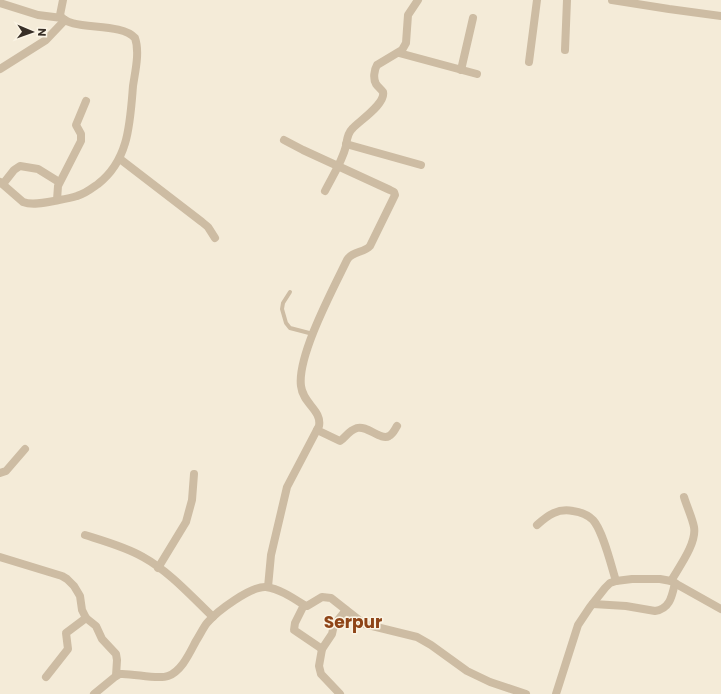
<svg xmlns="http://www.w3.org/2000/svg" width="721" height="694" font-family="Poppins,sans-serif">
<rect width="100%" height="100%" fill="#f4ebd8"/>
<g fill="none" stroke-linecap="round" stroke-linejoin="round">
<path stroke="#cdbca3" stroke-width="4" d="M290,292L283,303L282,309L286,323L290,328L313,334"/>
<g stroke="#cdbca3" stroke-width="8">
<path d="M612,0L669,9L721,16"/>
<path d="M0,3L38,15L62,18"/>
<path d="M565,50L567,0"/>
<path d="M399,53L477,74"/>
<path d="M529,62L537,0"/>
<path d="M0,69L46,40L65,20"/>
<path d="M461,70L473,18"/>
<path d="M346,144L421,165"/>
<path d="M120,159L202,222L208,227L215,238"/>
<path d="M0,182L23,202C33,206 48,202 59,200C65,199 71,198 77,196C85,194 91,189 98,184C129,160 130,123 133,86C135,72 140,52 135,38C120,21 68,32 60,15L63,0"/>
<path d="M3,184L14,170L20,166L38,169L59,182"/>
<path d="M325,191C332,177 342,162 346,146C347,140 347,134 352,129C359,121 386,104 383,92C381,89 378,87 376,84C373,79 374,70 377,65L402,50L406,43L408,15L418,0"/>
<path d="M57,200L58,186L81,141V134L76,125L86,101"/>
<path d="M317,430L340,441C346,437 348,431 357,428C367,425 381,441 389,436C393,434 395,429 397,426"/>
<path d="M0,473L6,471L25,449"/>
<path d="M537,525C548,515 558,508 573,511C580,512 588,515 593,520C603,531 611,565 616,581"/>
<path d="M85,535C104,541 126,547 143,557C170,572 191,596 213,617"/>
<path d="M0,557L62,576L67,579L74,586L80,596L82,610L86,618L96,626L102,639L116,654L117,660L116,676"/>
<path d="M158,568L186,522L192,500L194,474"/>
<path d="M671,581C679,567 697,543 694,527C692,517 687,507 684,497"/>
<path d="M268,587L271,555L287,487L319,426C322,410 303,404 301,386C297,356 333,289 347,260C352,251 364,253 370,246L395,195L394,192L390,190L303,150L284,140"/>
<path d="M593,604L626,606L655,611C670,609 672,596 675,583"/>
<path d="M304,605L295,623L294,630L322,649"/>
<path d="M46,677L68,649L66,633L86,618"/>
<path d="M94,694L116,676L120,674C133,673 157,680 168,676C182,671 190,652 196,641C200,635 203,628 207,623C217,611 251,586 266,587C280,589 293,598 304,605L307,606L322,597L331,598L364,624L417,637L431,645L467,671L490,682L526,694"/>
<path d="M340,694L321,674L319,666L322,649L332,634L334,625L346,610"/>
<path d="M556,694L578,625L590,607L605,588L610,583L616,581L632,579H660L671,581L721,609"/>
</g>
</g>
<g text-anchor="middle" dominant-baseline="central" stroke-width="3" stroke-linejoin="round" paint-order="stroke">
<g font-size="17" font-weight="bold" fill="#8e4417" stroke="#fbf4e5">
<text x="353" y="622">Serpur</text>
</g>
</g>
<g transform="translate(32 32) rotate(92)" stroke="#fbf4e5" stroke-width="3" paint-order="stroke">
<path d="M0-3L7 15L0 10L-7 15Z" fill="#372e26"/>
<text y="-6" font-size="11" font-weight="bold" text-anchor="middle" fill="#372e26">N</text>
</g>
</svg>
